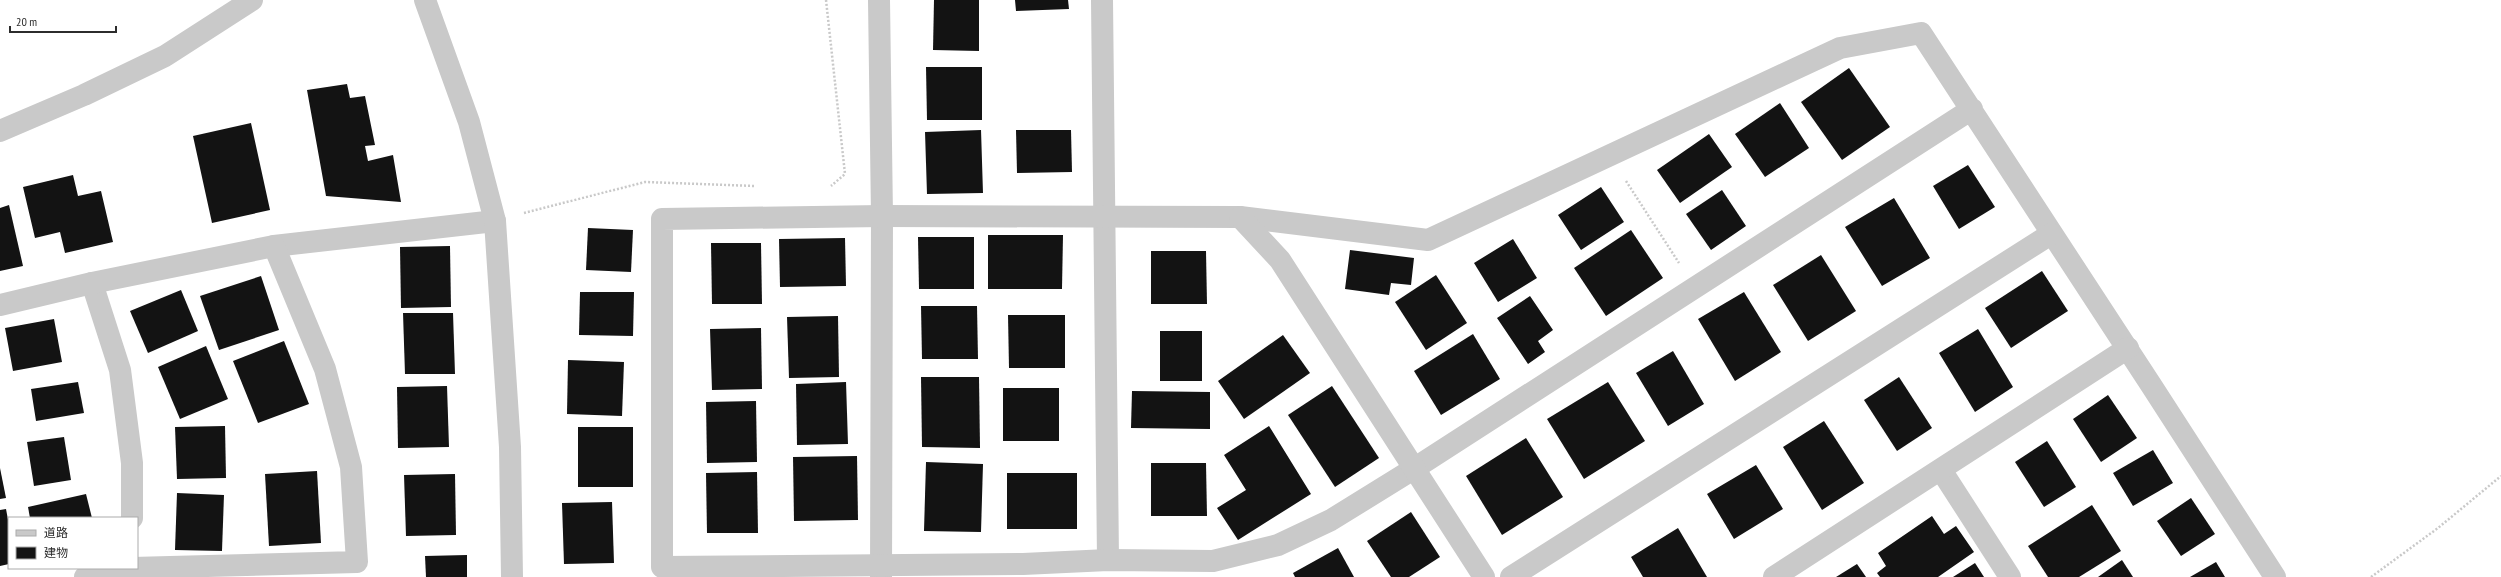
<svg xmlns="http://www.w3.org/2000/svg" width="2501" height="577" font-family="'PT Sans Narrow','Noto Sans JP',sans-serif">
<rect width="100%" height="100%" fill="#fff"/>
<g fill="#131313">
<path d="M934,0H979V51L933,50Z"/>
<path d="M1015,0H1068L1069,9L1016,11Z"/>
<path d="M926,67H982V120H927Z"/>
<path d="M1849,68L1890,127L1842,160L1801,102Z"/>
<path d="M347,84L350,98L365,96L375,145L365,146L368,161L393,155L401,202L326,196L307,90Z"/>
<path d="M1780,103L1809,148L1765,177L1735,134Z"/>
<path d="M251,123L270,210L212,223L193,136Z"/>
<path d="M981,130L983,193L927,194L925,132Z"/>
<path d="M1016,130H1071L1072,172L1017,173Z"/>
<path d="M1709,134L1732,167L1680,203L1657,170Z"/>
<path d="M1968,165L1995,207L1959,229L1933,186Z"/>
<path d="M73,175L78,196L101,191L113,242L65,253L60,232L35,238L23,187Z"/>
<path d="M1601,187L1624,222L1581,250L1558,215Z"/>
<path d="M1722,190L1746,226L1711,250L1686,214Z"/>
<path d="M1894,198L1930,258L1882,286L1845,227Z"/>
<path d="M9,205L23,266L0,271V208Z"/>
<path d="M588,228L633,230L631,272L586,270Z"/>
<path d="M1631,230L1663,278L1606,316L1574,268Z"/>
<path d="M988,235H1063L1062,289H988Z"/>
<path d="M918,237H974V289H919Z"/>
<path d="M845,238L846,286L780,287L779,239Z"/>
<path d="M1513,239L1537,278L1498,302L1474,263Z"/>
<path d="M711,243H761L762,304H712Z"/>
<path d="M450,246L451,307L401,308L400,247Z"/>
<path d="M1350,250L1414,258L1411,285L1391,283L1389,295L1345,289Z"/>
<path d="M1151,251H1206L1207,304H1151Z"/>
<path d="M1821,255L1856,311L1808,341L1773,285Z"/>
<path d="M2042,271L2068,311L2011,348L1985,308Z"/>
<path d="M1436,275L1467,323L1426,350L1395,302Z"/>
<path d="M261,276L279,330L219,350L200,296Z"/>
<path d="M181,290L198,331L148,353L130,311Z"/>
<path d="M580,292H634L633,336L579,335Z"/>
<path d="M1744,292L1781,352L1735,381L1698,319Z"/>
<path d="M1530,296L1553,330L1538,341L1545,352L1528,364L1497,318Z"/>
<path d="M921,306H977L978,359H922Z"/>
<path d="M403,313H453L455,374H405Z"/>
<path d="M1008,315H1065V368H1009Z"/>
<path d="M838,316L839,377L789,378L787,317Z"/>
<path d="M54,319L62,362L13,371L5,328Z"/>
<path d="M761,328L762,389L712,390L710,329Z"/>
<path d="M1978,329L2013,387L1975,412L1939,353Z"/>
<rect x="1160" y="331" width="42" height="50"/>
<path d="M1473,334L1500,379L1441,415L1414,371Z"/>
<path d="M1283,335L1310,373L1244,419L1218,381Z"/>
<path d="M284,341L309,404L258,423L233,361Z"/>
<path d="M206,346L228,399L180,419L158,367Z"/>
<path d="M1673,351L1704,404L1668,426L1636,373Z"/>
<path d="M568,360L624,362L622,416L567,414Z"/>
<path d="M921,377H979L980,448L922,447Z"/>
<path d="M1899,377L1932,428L1897,451L1864,400Z"/>
<path d="M78,382L84,413L36,421L31,389Z"/>
<path d="M846,382L848,444L797,445L796,384Z"/>
<path d="M1608,382L1645,441L1584,479L1547,419Z"/>
<path d="M447,386L449,447L398,448L397,387Z"/>
<path d="M1332,386L1379,458L1335,487L1288,415Z"/>
<rect x="1003" y="388" width="56" height="53"/>
<path d="M1132,391L1210,392V429L1131,428Z"/>
<path d="M2108,395L2137,438L2101,462L2073,419Z"/>
<path d="M756,401L757,462L707,463L706,402Z"/>
<path d="M1824,421L1864,483L1822,510L1783,447Z"/>
<path d="M225,426L226,478L177,479L175,427Z"/>
<path d="M1269,426L1311,494L1238,540L1217,508L1246,490L1224,455Z"/>
<rect x="578" y="427" width="55" height="60"/>
<path d="M64,437L71,480L34,486L27,442Z"/>
<path d="M1526,438L1563,497L1502,535L1466,476Z"/>
<path d="M2047,441L2076,487L2044,507L2015,462Z"/>
<path d="M2153,450L2173,483L2133,506L2113,473Z"/>
<path d="M857,456L858,520L794,521L793,457Z"/>
<path d="M926,462L983,464L981,532L924,531Z"/>
<path d="M1151,463H1206L1207,516H1151Z"/>
<path d="M1756,465L1783,509L1734,539L1707,494Z"/>
<path d="M0,468L6,498L0,499Z"/>
<path d="M317,471L321,543L269,546L265,474Z"/>
<path d="M757,472L758,533H707L706,473Z"/>
<rect x="1007" y="473" width="70" height="56"/>
<path d="M455,474L456,535L406,536L404,475Z"/>
<path d="M177,493L224,495L222,551L175,550Z"/>
<path d="M86,494L92,518H30L28,507Z"/>
<path d="M2191,498L2215,534L2181,556L2157,521Z"/>
<path d="M612,502L614,563L564,564L562,503Z"/>
<path d="M2092,505L2121,551L2079,577H2048L2028,546Z"/>
<path d="M6,509L9,525V564L0,566V510Z"/>
<path d="M1411,512L1440,557L1409,577H1391L1367,541Z"/>
<path d="M1932,516L1944,534L1956,526L1974,552L1938,577H1880L1877,573L1886,566L1878,553Z"/>
<path d="M1678,528L1707,577H1643L1631,557Z"/>
<path d="M1338,548L1354,577H1295L1293,573Z"/>
<path d="M467,555V577H426L425,556Z"/>
<path d="M2122,560L2133,577H2098Z"/>
<path d="M2216,562L2225,577H2190Z"/>
<path d="M1975,563L1984,577H1953Z"/>
<path d="M1857,564L1866,577H1836Z"/>
</g>
<g fill="none" stroke-linecap="round" stroke-linejoin="round">
<g stroke="#c9c9c9" stroke-width="2.5" stroke-dasharray="2 2" stroke-linecap="butt">
<path d="M826,0L845,174L831,186"/>
<path d="M1626,181L1679,263"/>
<path d="M524,213L645,182L755,186"/>
<path d="M2371,577L2438,528L2501,476"/>
</g>
<g stroke="#c9c9c9" stroke-width="22">
<path d="M879,0L882,216L881,577"/>
<path d="M1102,0L1108,560"/>
<path d="M1972,109L1415,468L1331,520L1278,545L1213,561L1108,560L1023,564L662,567V219L882,216L1240,217L1428,240L1840,48L1921,33C2040,214 2158,395 2275,577"/>
<path d="M1240,217L1280,260L1484,577"/>
<path d="M92,283L120,370L132,463V518"/>
<path d="M0,305L92,283L274,246L495,221"/>
<path d="M1941,470L2010,577"/>
<path d="M85,577L132,568L357,562L351,467L325,369L274,246"/>
<path d="M1511,577L2051,234"/>
<path d="M1774,577L2128,348"/>
</g>
<g stroke="#c9c9c9" stroke-width="22">
<path d="M425,0L469,122L495,221L510,447L512,577"/>
<path d="M0,131L84,95L165,56L252,0"/>
</g>
</g>
<rect x="8" y="517" width="130" height="52" fill="#ffffff" stroke="#ababab"/>
<rect x="16" y="530" width="20" height="6" fill="#c9c9c9" stroke="#ababab"/>
<text x="44" y="537" font-size="12" fill="#2c2c2c">道路</text>
<rect x="16" y="547" width="20" height="12" fill="#131313" stroke="#ababab"/>
<text x="44" y="557" font-size="12" fill="#2c2c2c">建物</text>
<path d="M10 26v6h106v-6" fill="none" stroke="#2c2c2c" stroke-width="2"/>
<text x="16" y="26" font-size="12" fill="#2c2c2c" stroke="#ffffff" stroke-width="3" paint-order="stroke">20 m</text>
</svg>
